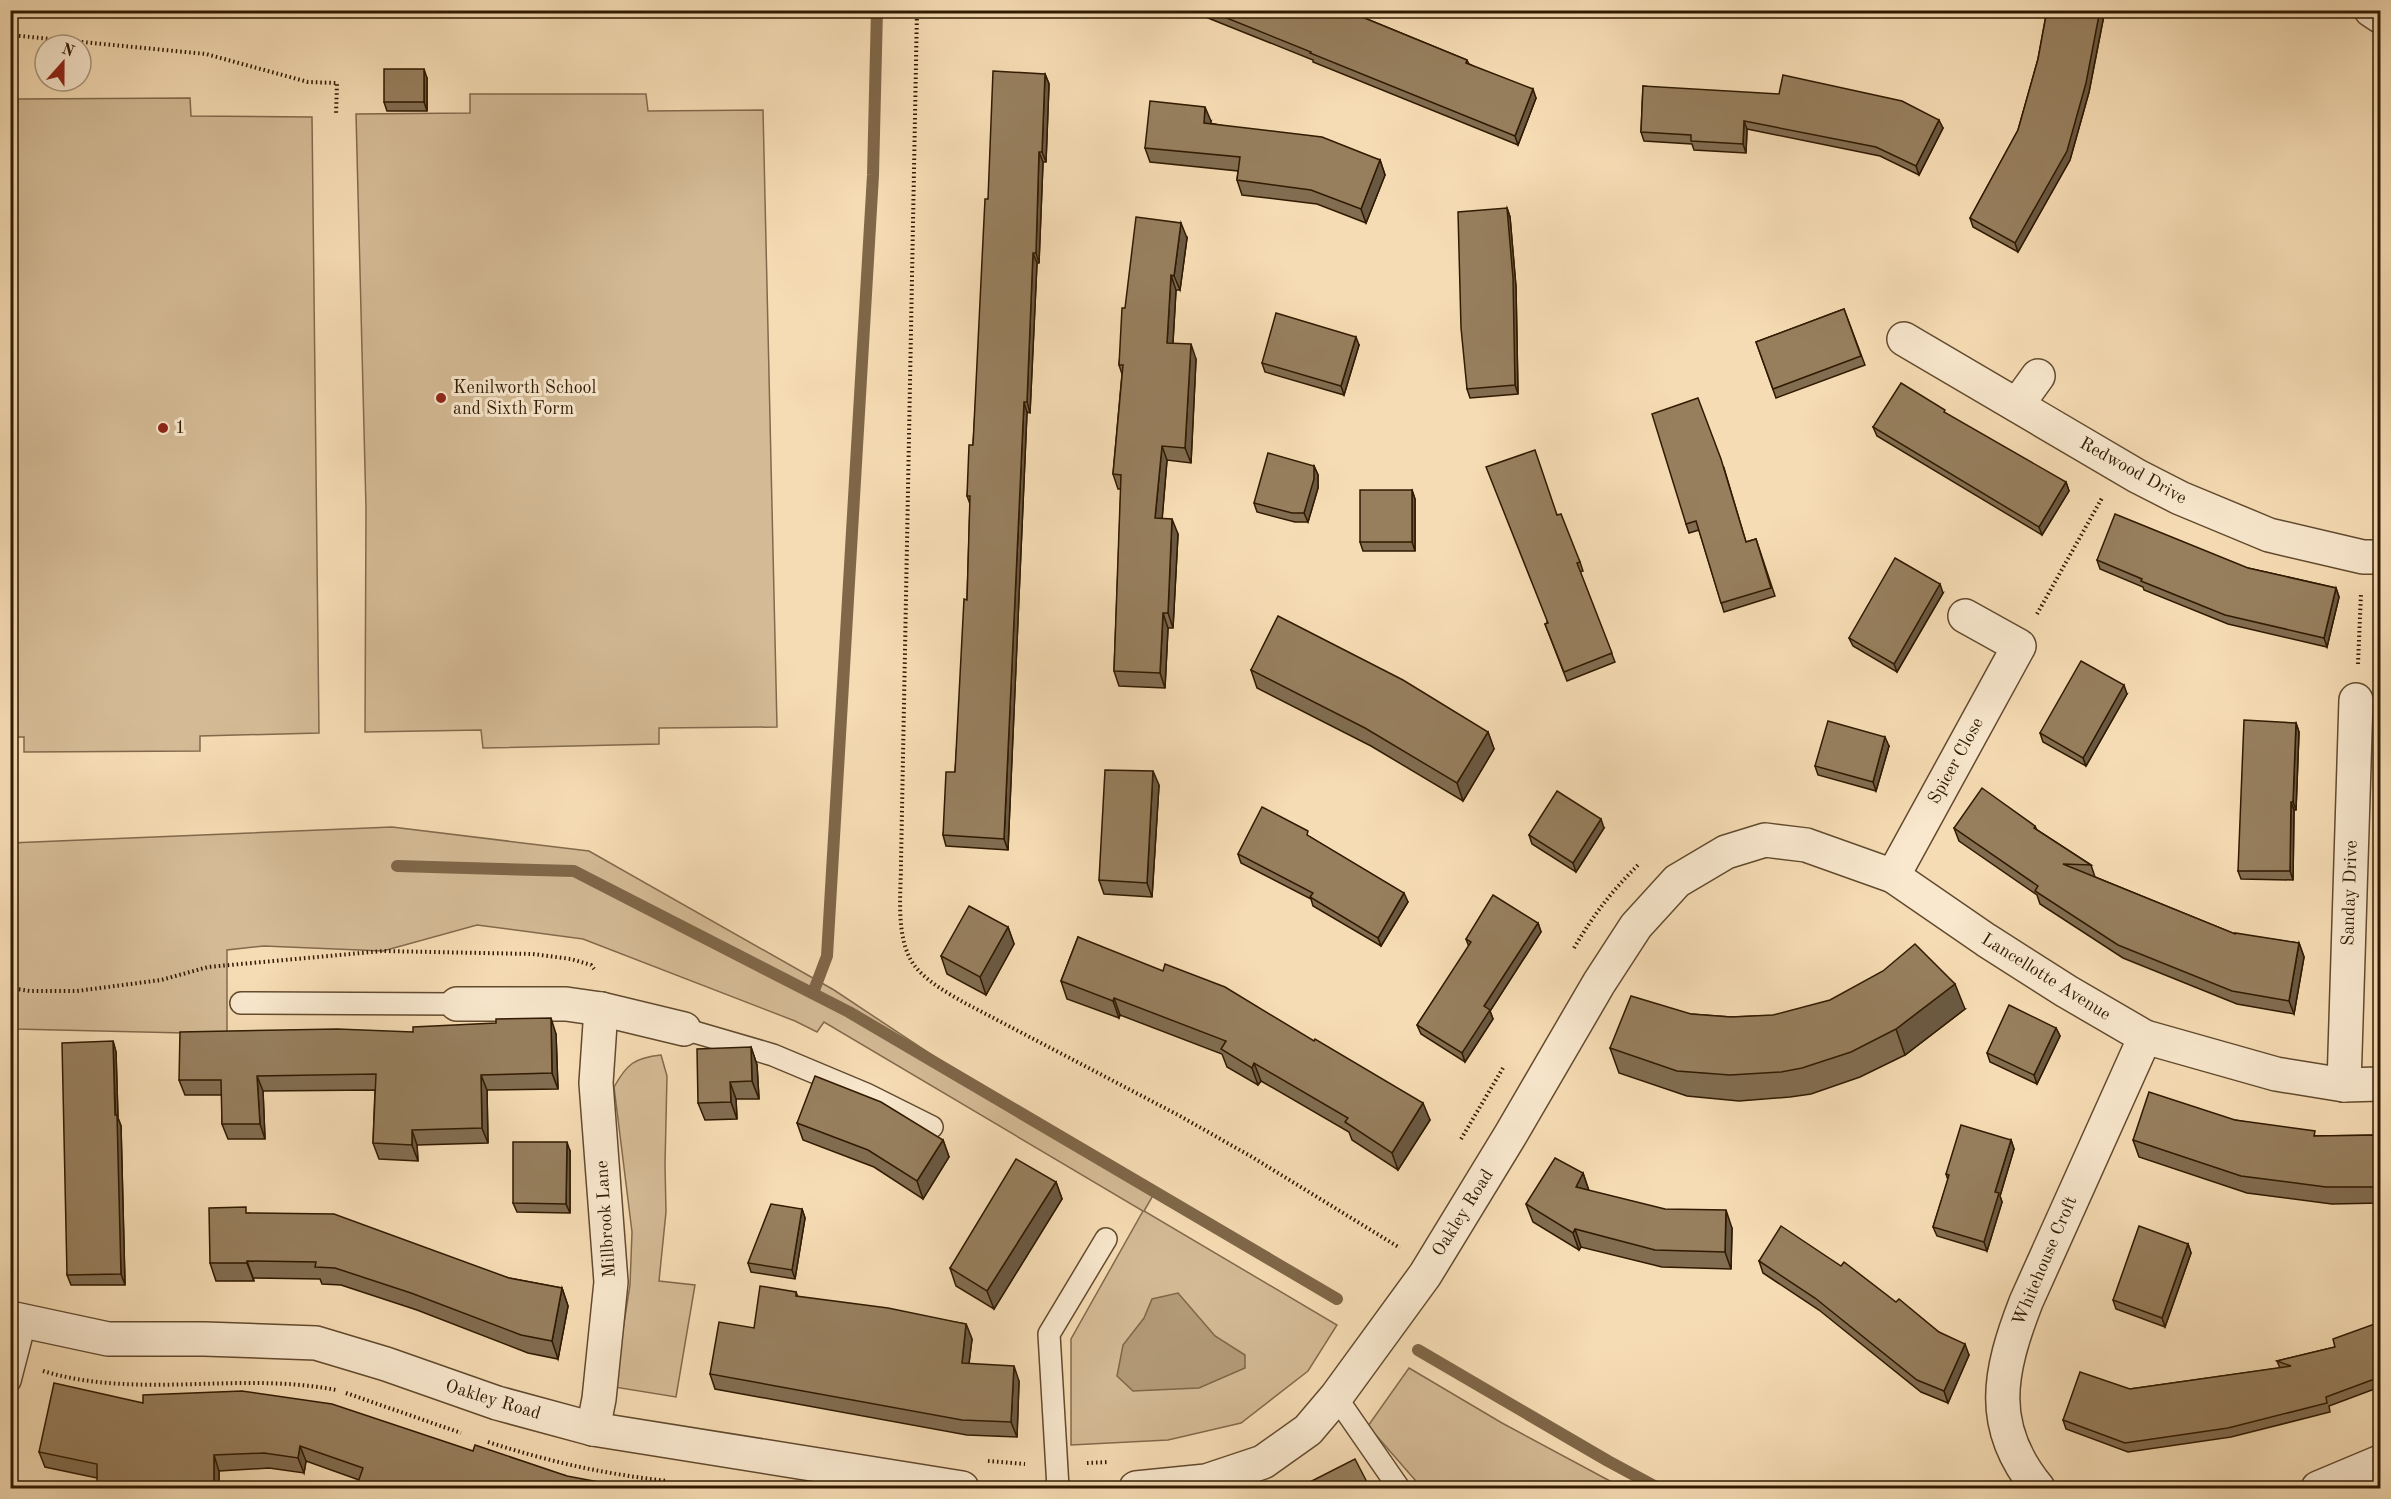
<svg xmlns="http://www.w3.org/2000/svg" width="2391" height="1499" font-family="'Old Standard TT',serif">
<rect width="100%" height="100%" fill="#f6dcb4"/>
<filter id="stains"><feTurbulence type="fractalNoise" baseFrequency=".00333" numOctaves="4"/><feColorMatrix values="0 0 0 0 .2 0 0 0 0 .09 0 0 0 0 .02 0 0 0 .5 -.17"/></filter>
<radialGradient id="worn" r=".72"><stop offset=".6" stop-color="#630" stop-opacity="0"/><stop offset="1" stop-color="#630" stop-opacity=".3"/></radialGradient>
<g fill="#d4bb96" stroke="#826a4c" stroke-width="1.5">
<path d="M470,94H646L648,111L763,110L777,727L659,728V744L483,748L481,730L365,732L366,508L356,114L470,113Z"/>
<path d="M190,98L191,116L312,117L319,733L200,736V751L24,752V737H10L11,125H17L18,99Z"/>
<path d="M392,827L589,851L834,990L1006,1104L1155,1192L1144,1211L1337,1325L1308,1371L1241,1423L1168,1440L1071,1445V1339L1143,1211L824,1022L817,1032L795,1021L583,939L477,925L383,951L264,946L227,950V1034L15,1029L10,1014V843Z"/>
<path d="M661,1055L667,1076L665,1165L666,1212L659,1281L695,1285L676,1397L614,1387L630,1285L632,1232L614,1087C627,1064 634,1058 661,1055Z"/>
<path d="M1409,1368L1502,1423L1623,1488H1422L1368,1426Z"/>
</g>
<path fill="#b39a77" stroke="#7f6748" stroke-width="1.5" d="M1178,1293L1215,1336L1245,1355V1368L1199,1388L1133,1391L1117,1376L1123,1345L1144,1318L1152,1299Z"/>
<g fill="none" stroke-linecap="round" stroke-linejoin="round">
<g stroke="#7f6748" stroke-width="12">
<path d="M397,866L574,871L849,1012L1337,1299"/>
<path d="M813,993L827,956L873,175L877,10"/>
<path d="M1418,1350L1608,1461L1658,1488"/>
</g>
<defs>
<g id="service">
<path d="M241,1003L457,1004"/>
<path d="M684,1029L773,1055L866,1094L932,1127"/>
<path d="M10,1381L25,1323"/>
<path d="M1336,1397L1399,1488"/>
<path d="M1058,1488L1049,1334L1106,1239"/>
</g>
<g id="minor">
<path d="M2371,10L2380,16"/>
<path d="M1904,339L2137,476L2180,498L2269,535L2363,557H2380"/>
<path d="M2017,405L2038,376"/>
<path d="M1893,876L2019,646L1965,616"/>
<path d="M457,1004H566L601,1009L684,1029"/>
<path d="M2344,1085L2356,700"/>
<path d="M10,1318L108,1339H204L316,1343L386,1364L497,1403L593,1429L962,1488"/>
<path d="M593,1429L599,1399L611,1282L596,1083L601,1009"/>
<path d="M1136,1488L1206,1481L1263,1462L1308,1430L1336,1397L1425,1275L1511,1134L1599,983L1636,926L1677,881L1726,852L1765,840L1806,845L1893,876L1986,940L2066,991L2145,1037L2276,1074L2344,1085L2380,1084"/>
<path d="M2038,1488C1987,1426 1999,1372 2026,1302L2145,1037"/>
<path d="M2318,1488L2380,1462"/>
</g>
</defs>
<use href="#service" stroke="#624a2e" stroke-width="24"/>
<use href="#minor" stroke="#624a2e" stroke-width="36"/>
<g stroke="#301a01" stroke-width="4" stroke-dasharray="1.5 3" stroke-linecap="butt">
<path d="M917,10L901,863C901,894 895,938 914,965C926,981 946,992 963,1002L1180,1116L1252,1157L1400,1248"/>
<path d="M10,35L206,54L308,82L337,83L336,115"/>
<path d="M2037,614L2102,498"/>
<path d="M2358,664L2361,593"/>
<path d="M1574,948C1594,914 1611,892 1639,864"/>
<path d="M10,988L30,991H77L161,980L208,967L383,951L533,954L571,959L591,965L594,969"/>
<path d="M1461,1139L1503,1068"/>
<path d="M43,1371C138,1400 240,1371 336,1390"/>
<path d="M346,1393L461,1433"/>
<path d="M488,1442C551,1462 603,1474 668,1481"/>
<path d="M988,1461L1025,1464"/>
<path d="M1087,1463L1109,1462"/>
</g>
<use href="#service" stroke="#f9e8ce" stroke-width="21"/>
<use href="#minor" stroke="#f9e8ce" stroke-width="33"/>
</g>
<g fill="#826d51" stroke="#301a01" stroke-width="1.5">
<path d="M1188,10H1345L1467,60L1469,64L1536,98L1518,145L1313,62V60Z"/>
<path d="M2047,10H2105L2089,92L2070,160L2018,252L1973,227L1970,218L2018,130L2038,59Z"/>
<path d="M1045,74L1049,84L1046,162H1043L1039,263H1037L1030,413L1027,412L1008,850L946,846L943,835L955,772L967,600L970,504L967,496L973,445L988,199Z"/>
<path d="M427,78V111H387L384,102Z"/>
<path d="M1643,86L1943,128L1919,175L1880,156L1747,129L1746,153L1694,150L1692,144L1644,141L1641,132Z"/>
<path d="M1211,121L1210,123L1380,160L1385,175L1366,223L1317,204L1242,195L1237,180L1238,171L1150,162L1145,148Z"/>
<path d="M1507,208L1510,217L1516,287L1518,394L1470,398L1467,389Z"/>
<path d="M1187,238L1180,290H1176L1173,343L1196,359L1191,463L1167,460L1162,518L1178,534L1173,628H1168L1165,688L1119,686L1114,671L1121,489H1118L1113,474L1122,374L1119,365L1125,308Z"/>
<path d="M1844,309L1865,365L1776,398L1756,342Z"/>
<path d="M1359,345L1344,395L1265,372L1262,363Z"/>
<path d="M1873,427L2066,482L2069,491L2042,535L1877,436Z"/>
<path d="M1314,466L1318,475V488L1308,522H1295L1257,512L1254,503Z"/>
<path d="M1724,468L1746,542L1756,539L1775,596L1724,612L1699,530L1689,533L1686,524Z"/>
<path d="M1412,490L1415,499V551H1363L1360,542Z"/>
<path d="M1557,515L1580,562L1583,571L1580,572L1615,662L1567,681L1545,624L1547,623Z"/>
<path d="M2097,560L2248,568L2336,588L2339,597L2327,647L2228,624L2144,590L2143,587L2100,569Z"/>
<path d="M1943,593L1897,672L1853,646L1849,638Z"/>
<path d="M1251,670L1488,732L1494,749L1463,801L1371,746L1257,688Z"/>
<path d="M2127,694L2086,766L2043,742L2040,733Z"/>
<path d="M2296,723L2299,732L2296,810H2294L2293,880L2241,879L2238,871Z"/>
<path d="M1889,746L1876,791L1818,775L1815,766Z"/>
<path d="M1159,785L1152,897L1104,894L1099,880Z"/>
<path d="M2035,826L2037,830L2091,865L2095,877L2235,934L2299,943L2304,957L2294,1014L2237,1004L2123,958L2040,904L2037,895L1959,841L1954,828Z"/>
<path d="M1604,828L1576,872L1532,844L1529,835Z"/>
<path d="M1310,837L1408,902L1381,946L1313,906L1311,899L1241,863L1238,854Z"/>
<path d="M1538,923L1541,932L1490,1011L1493,1019L1465,1062L1421,1034L1417,1025L1469,947L1466,939Z"/>
<path d="M1008,927L1014,944L986,995L947,974L941,956Z"/>
<path d="M1078,937L1430,1120L1398,1170L1352,1140L1349,1132L1261,1081L1258,1085L1227,1067L1222,1054L1120,1015L1119,1018L1067,999L1061,981Z"/>
<path d="M1965,1009L1905,1055L1860,1077L1811,1094L1790,1097L1739,1101L1687,1096L1619,1073L1610,1048L1691,1014L1731,1017Z"/>
<path d="M2056,1028L2060,1036L2037,1084L1990,1062L1987,1053Z"/>
<path d="M413,1032L556,1034L558,1089L487,1090L488,1143L417,1145L418,1161L379,1159L373,1143L375,1090L263,1091L265,1139H228L222,1124V1095H185L179,1080Z"/>
<path d="M113,1041L116,1052L118,1118L121,1126L125,1285H71L67,1275Z"/>
<path d="M751,1047L757,1065L759,1099H736L737,1119L705,1120L698,1103Z"/>
<path d="M2235,1120L2317,1136L2380,1135V1203L2332,1204L2247,1193L2139,1157L2133,1140Z"/>
<path d="M797,1123L943,1140L949,1157L923,1199L874,1167L803,1140Z"/>
<path d="M2011,1140L2014,1149L2000,1196L2002,1202L1987,1251L1937,1236L1933,1227L1948,1180L1946,1174Z"/>
<path d="M570,1151V1213L517,1212L513,1203Z"/>
<path d="M1583,1173L1589,1191L1732,1228L1731,1269L1662,1267L1581,1247L1579,1250L1533,1222L1526,1204Z"/>
<path d="M1056,1182L1062,1199L994,1309L956,1286L950,1268Z"/>
<path d="M802,1209L805,1218L795,1279L751,1272L748,1263Z"/>
<path d="M248,1213L509,1278L562,1288L568,1306L558,1359L528,1353L417,1310L341,1285L322,1284L320,1279L253,1278L254,1281H216L210,1263Z"/>
<path d="M2188,1244L2191,1253L2165,1327L2116,1309L2113,1300Z"/>
<path d="M1759,1261L1896,1302L1939,1332L1969,1355L1948,1403L1921,1392L1819,1310L1763,1273Z"/>
<path d="M796,1292L798,1297L966,1324L972,1339L969,1364L1019,1381L1017,1437L967,1435L715,1389L710,1374L754,1328Z"/>
<path d="M2380,1322V1387L2329,1406L2330,1412L2231,1437L2128,1452L2066,1429L2063,1420L2130,1389L2280,1368L2277,1361L2335,1347Z"/>
<path d="M143,1403L473,1451L567,1476L359,1480L306,1461L304,1473L269,1468L219,1471V1488L97,1478L45,1467L39,1452Z"/>
</g>
<g fill="#6a5942" stroke="#301a01" stroke-width="1.5">
<path d="M2100,10H2105L2089,92L2070,160L2018,252L2015,243Z"/>
<path d="M424,69L427,78V111L424,102Z"/>
<path d="M1045,74L1049,84L1046,162L1042,152Z"/>
<path d="M1533,89L1536,98L1518,145L1515,136Z"/>
<path d="M1205,107L1211,121L1209,137L1204,123Z"/>
<path d="M1939,120L1943,128L1919,175L1916,166Z"/>
<path d="M1744,121L1747,129L1746,153L1743,144Z"/>
<path d="M1039,152L1043,162L1039,263L1036,253Z"/>
<path d="M1380,160L1385,175L1366,223L1361,209Z"/>
<path d="M1507,208L1510,217L1516,287L1518,394L1515,385Z"/>
<path d="M1181,223L1187,238L1180,290L1174,276Z"/>
<path d="M1033,253L1037,263L1030,413L1027,402Z"/>
<path d="M1171,275L1176,290L1172,357L1167,343Z"/>
<path d="M1356,337L1359,345L1344,395L1341,386Z"/>
<path d="M1191,344L1196,359L1191,463L1185,448Z"/>
<path d="M1024,402L1027,412L1008,850L1004,839Z"/>
<path d="M1162,446L1167,460L1161,533L1155,518Z"/>
<path d="M1314,466L1318,475V488L1308,522L1304,513Z"/>
<path d="M2066,482L2069,491L2042,535L2039,527Z"/>
<path d="M1412,490L1415,499V551L1412,542Z"/>
<path d="M1172,519L1178,534L1173,628L1168,613Z"/>
<path d="M1940,584L1943,593L1897,672L1894,664Z"/>
<path d="M2336,588L2339,597L2327,647L2324,638Z"/>
<path d="M1163,613L1168,628L1165,688L1160,673Z"/>
<path d="M2124,685L2127,694L2086,766L2083,758Z"/>
<path d="M2296,723L2299,732L2296,810L2293,802Z"/>
<path d="M1488,732L1494,749L1463,801L1457,783Z"/>
<path d="M1885,737L1889,746L1876,791L1873,782Z"/>
<path d="M1153,771L1159,785L1152,897L1147,883Z"/>
<path d="M2291,802L2294,810L2293,880L2290,871Z"/>
<path d="M1601,819L1604,828L1576,872L1573,863Z"/>
<path d="M1404,893L1408,902L1381,946L1378,938Z"/>
<path d="M1538,923L1541,932L1490,1011L1493,1019L1465,1062L1462,1053L1484,1006Z"/>
<path d="M1008,927L1014,944L986,995L980,977Z"/>
<path d="M2299,943L2304,957L2294,1014L2289,1001Z"/>
<path d="M1955,984L1965,1009L1905,1055L1896,1029Z"/>
<path d="M1114,998L1120,1015L1119,1018L1113,1001Z"/>
<path d="M551,1018L556,1034L558,1089L552,1073Z"/>
<path d="M2056,1028L2060,1036L2037,1084L2034,1075Z"/>
<path d="M113,1041L116,1052L118,1118L121,1126L125,1285L121,1274Z"/>
<path d="M751,1047L757,1065L759,1099L752,1081Z"/>
<path d="M1254,1063L1261,1081L1258,1085L1252,1068Z"/>
<path d="M481,1075L487,1090L488,1143L482,1128Z"/>
<path d="M257,1076L263,1091L265,1139L260,1124Z"/>
<path d="M730,1082L736,1099L737,1119L731,1102Z"/>
<path d="M1423,1103L1430,1120L1398,1170L1392,1153Z"/>
<path d="M412,1130L417,1145L418,1161L412,1145Z"/>
<path d="M943,1140L949,1157L923,1199L917,1181Z"/>
<path d="M2011,1140L2014,1149L2000,1196L2002,1202L1987,1251L1984,1242L1995,1192Z"/>
<path d="M567,1142L570,1151V1213L566,1204Z"/>
<path d="M1583,1173L1589,1191L1576,1187Z"/>
<path d="M1056,1182L1062,1199L994,1309L987,1291Z"/>
<path d="M802,1209L805,1218L795,1279L792,1270Z"/>
<path d="M1726,1210L1732,1228L1731,1269L1725,1252Z"/>
<path d="M1575,1229L1581,1247L1579,1250L1573,1233Z"/>
<path d="M2188,1244L2191,1253L2165,1327L2162,1318Z"/>
<path d="M247,1261L253,1278L254,1281L247,1263Z"/>
<path d="M562,1288L568,1306L558,1359L552,1341Z"/>
<path d="M966,1324L972,1339L967,1378L962,1363Z"/>
<path d="M1965,1344L1969,1355L1948,1403L1944,1391Z"/>
<path d="M1014,1366L1019,1381L1017,1437L1011,1422Z"/>
<path d="M300,1446L306,1461L304,1473L298,1458Z"/>
<path d="M214,1455L219,1471V1488H214Z"/>
</g>
<g fill="#977f5e" stroke="#301a01" stroke-width="1.5">
<path d="M1207,10H1345L1467,60L1466,63L1533,89L1515,136L1310,53L1311,52Z"/>
<path d="M2047,10H2100L2086,83L2067,151L2015,243L1970,218L2018,130L2038,59Z"/>
<rect x="384" y="69" width="40" height="33"/>
<path d="M993,71L1045,74L1042,152H1039L1036,253H1033L1027,402H1024L1004,839L943,835L946,772H955L964,599L967,600L970,496H967L969,445H973L985,199H988Z"/>
<path d="M1783,75L1902,101L1939,120L1916,166L1876,147L1744,121L1743,144L1691,141V135L1641,132L1643,86L1779,94Z"/>
<path d="M1150,101L1205,107L1204,123L1322,137L1380,160L1361,209L1311,190L1237,180L1240,157L1145,148Z"/>
<path d="M1507,208L1513,278L1515,385L1467,389L1461,328L1458,212Z"/>
<path d="M1136,217L1181,223L1174,276L1171,275L1167,343L1191,344L1185,448L1162,446L1155,518L1172,519L1168,613H1163L1160,673L1114,671L1121,475L1113,474L1123,365H1119L1122,308H1125Z"/>
<path d="M1844,309L1861,356L1773,389L1756,342Z"/>
<path d="M1276,313L1356,337L1341,386L1262,363Z"/>
<path d="M1901,383L1945,410L1944,412L2066,482L2039,527L1873,427Z"/>
<path d="M1698,398L1721,459L1746,542L1756,539L1771,588L1721,603L1696,521L1686,524L1652,414Z"/>
<path d="M1535,450L1557,515L1561,514L1580,562L1577,563L1612,653L1564,672L1545,624L1548,623L1486,467Z"/>
<path d="M1268,453L1314,466V479L1304,513H1292L1254,503Z"/>
<rect x="1360" y="490" width="52" height="52"/>
<path d="M2115,514L2248,568L2336,588L2324,638L2225,615L2141,581L2142,579L2097,560Z"/>
<path d="M1895,558L1940,584L1894,664L1849,638Z"/>
<path d="M1278,616L1403,680L1488,732L1457,783L1365,728L1251,670Z"/>
<path d="M2081,661L2124,685L2083,758L2040,733Z"/>
<path d="M2244,720L2296,723L2293,802H2291L2290,871H2238Z"/>
<path d="M1828,721L1885,737L1873,782L1815,766Z"/>
<path d="M1105,770L1153,771L1147,883L1099,880Z"/>
<path d="M1982,788L2035,826L2034,828L2091,865L2063,864L2235,934V933L2299,943L2289,1001L2232,991L2118,945L2035,891L2038,886L1954,828Z"/>
<path d="M1557,791L1601,819L1573,863L1529,835Z"/>
<path d="M1262,807L1308,831L1307,835L1404,893L1378,938L1310,897L1313,893L1238,854Z"/>
<path d="M1493,895L1538,923L1484,1006L1490,1010L1462,1053L1417,1025L1471,942L1466,939Z"/>
<path d="M969,906L1008,927L980,977L941,956Z"/>
<path d="M1078,937L1163,971L1165,964L1225,987L1314,1041L1315,1039L1423,1103L1392,1153L1345,1122L1348,1118L1254,1063L1252,1068L1221,1049L1226,1041L1114,998L1113,1001L1061,981Z"/>
<path d="M1915,944L1955,984L1896,1029L1851,1052L1802,1068L1781,1072L1730,1075L1677,1071L1610,1048L1631,996L1691,1014L1731,1017L1773,1015L1830,1000L1883,971Z"/>
<path d="M2009,1005L2056,1028L2034,1075L1987,1053Z"/>
<path d="M551,1018L552,1073L481,1075L482,1128L412,1130V1145L373,1143L376,1074L257,1076L260,1124H222L221,1080H179L180,1032L337,1029L413,1032V1027L496,1023V1019Z"/>
<path d="M113,1041L115,1115H117L121,1274L67,1275L62,1043Z"/>
<path d="M751,1047L752,1081L730,1082L731,1102L698,1103L697,1049Z"/>
<path d="M815,1076L881,1102L943,1140L917,1181L868,1150L797,1123Z"/>
<path d="M2149,1092L2235,1120L2315,1131L2314,1136L2380,1135V1187H2326L2241,1176L2133,1140Z"/>
<path d="M1961,1125L2011,1140L1995,1192L1999,1193L1984,1242L1933,1227L1949,1175L1946,1174Z"/>
<path d="M513,1142H567L566,1204L513,1203Z"/>
<path d="M1555,1158L1583,1173L1576,1187L1665,1209L1726,1210L1725,1252L1655,1250L1575,1229L1573,1233L1526,1204Z"/>
<path d="M1016,1159L1056,1182L987,1291L950,1268Z"/>
<path d="M771,1204L802,1209L792,1270L748,1263Z"/>
<path d="M246,1207V1213L334,1214L509,1278L562,1288L552,1341L521,1335L411,1293L335,1268L315,1267L316,1262L247,1261V1263H210L209,1208Z"/>
<path d="M1781,1226L1841,1266L1844,1262L1896,1302L1899,1299L1939,1332L1965,1344L1944,1391L1917,1380L1815,1298L1759,1261Z"/>
<path d="M2139,1226L2188,1244L2162,1318L2113,1300Z"/>
<path d="M760,1286L796,1292V1296L888,1308L966,1324L962,1363L1014,1366L1011,1422L962,1420L710,1374L719,1322L754,1328Z"/>
<path d="M2380,1322V1377L2326,1397L2327,1403L2228,1428L2125,1443L2063,1420L2080,1372L2130,1389L2291,1366L2277,1361L2335,1347L2333,1339Z"/>
<path d="M54,1383L143,1403V1395L242,1391L332,1404L473,1451L475,1445L567,1476L631,1488H356L363,1468L300,1446L298,1458L264,1453L214,1455V1488H97V1464L39,1452Z"/>
<path d="M1355,1459L1370,1488H1298Z"/>
</g>
<g fill="#8f2418" stroke="#f9e8ce" stroke-width="2">
<circle cx="441" cy="398" r="6"/>
<circle cx="163" cy="428" r="6"/>
</g>
<g text-anchor="middle" dominant-baseline="central" stroke-width="6" stroke-linejoin="round" paint-order="stroke">
<g font-size="18" fill="#301a01" stroke="#f9e8ce" text-anchor="start">
<text x="453" y="388">Kenilworth School<tspan x="453" dy="21">and Sixth Form</tspan></text>
<text x="175" y="428">1</text>
</g>
<g font-size="18" fill="#301a01" stroke="#f9e8ce">
<text transform="translate(2133 471) rotate(29)">Redwood Drive</text>
<text transform="translate(1956 761) rotate(-61)">Spicer Close</text>
<text transform="translate(2350 893) rotate(-88)">Sanday Drive</text>
<text transform="translate(2046 977) rotate(32)">Lancellotte Avenue</text>
<text transform="translate(1463 1213) rotate(-58)">Oakley Road</text>
<text transform="translate(606 1219) rotate(-94)">Millbrook Lane</text>
<text transform="translate(2045 1261) rotate(-67)">Whitehouse Croft</text>
<text transform="translate(493 1400) rotate(17)">Oakley Road</text>
</g>
</g>
<rect width="2391" height="1499" fill="none" stroke="#f6dcb4" stroke-width="36"/>
<rect x="12" y="12" width="2367" height="1475" fill="none" stroke="#301a01" stroke-width="3"/>
<rect x="18" y="18" width="2355" height="1463" fill="none" stroke="#301a01" stroke-width="1.5"/>
<g transform="translate(63 63) rotate(21)"><circle r="28" fill="#f9e8ce" stroke="#a9967c" stroke-width="1.5"/>
<path d="M0-4.5L10 22L0 15L-10 22Z" fill="#8f2418"/>
<text y="-9" font-size="16" font-weight="bold" text-anchor="middle" fill="#301a01">N</text>
</g>
<rect width="100%" height="100%" filter="url(#stains)"/>
<rect width="100%" height="100%" fill="url(#worn)"/>
</svg>
